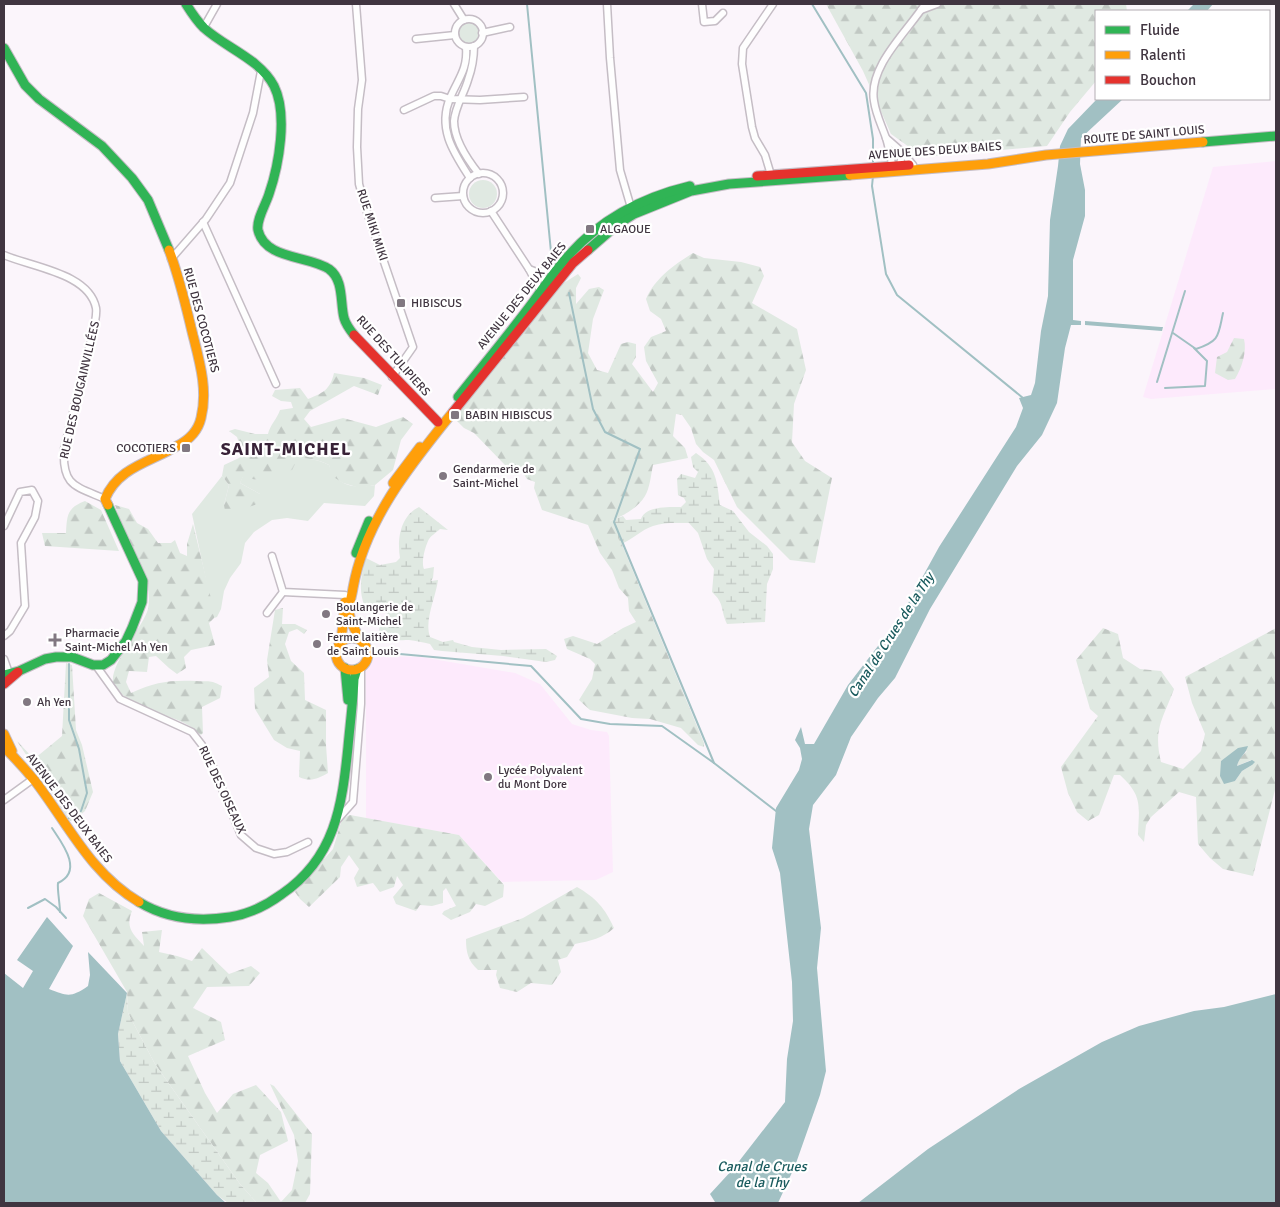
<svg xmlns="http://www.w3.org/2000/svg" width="1280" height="1207" font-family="Signika,sans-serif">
<defs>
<pattern id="forest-firs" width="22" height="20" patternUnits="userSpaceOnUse" patternTransform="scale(1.25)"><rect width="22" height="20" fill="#e0e9e2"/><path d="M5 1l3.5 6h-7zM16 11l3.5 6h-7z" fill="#c1c8c3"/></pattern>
<pattern id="wetland-marsh" width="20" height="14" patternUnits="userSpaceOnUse" patternTransform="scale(1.25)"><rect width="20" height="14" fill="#e0e9e2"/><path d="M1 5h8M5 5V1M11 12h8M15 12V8" fill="none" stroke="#c1c8c3"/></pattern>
</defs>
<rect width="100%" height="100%" fill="#fbf5fb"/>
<g fill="#fdeafc">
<path d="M1276,161V389L1151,399L1143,397L1213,167Z"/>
<path d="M376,656L421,657L515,673L540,684L572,724L591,730L607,732L609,736L613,872L596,880L502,882L459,835L366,818V671Z"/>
</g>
<g fill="#e0e9e2">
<circle cx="469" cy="33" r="11"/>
<circle cx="483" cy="194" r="14"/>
<path d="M298,458C309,458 319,460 329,465C336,486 355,489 375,485L374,496L365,506L324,503L308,521L287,518L272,520L254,532L245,543L241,563L230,578L224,591L221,609L217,617L214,618L192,514L222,476L229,485L224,505L260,494L240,483L243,476L257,480Z"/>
</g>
<g fill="url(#forest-firs)" fill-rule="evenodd">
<path d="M826,4H1126L1127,11H1096V81L1070,112L1047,146L923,157L891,134L863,71Z"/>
<path d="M693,253L704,258L741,262L760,267L764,276L752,303L797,329L806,370L794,404L792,442L805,461L832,478L815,563L790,560L737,507L714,460L703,452L696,444L691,428L682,415L676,414L673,436L685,448L688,458L653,465C651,474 650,488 645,496C638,508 623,516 610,521L616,530L704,743V747L698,745L681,728L650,719L632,718L590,710L579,700L592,679L595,664L590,659L567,649L564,639L573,636L597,644L623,628L636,622L629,611L628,598L619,588L612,570L600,553L588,525L542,510L534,488L535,482L527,479L523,473L525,470L505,465L474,433L464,428L454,418L559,286L578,274L581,278L576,288V304L589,289L599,287L604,290L593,319L588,353L597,370L608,373L621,344L628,342L636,344V357L632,364L653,392L658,383L646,361L644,347L651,337L666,331L661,319L650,311L646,299C655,278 674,265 693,253Z"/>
<path d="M1234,338L1244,339C1247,351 1242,368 1235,379L1228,380L1215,373L1217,357L1227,352Z"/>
<path d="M334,373L364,378L382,385L378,395L354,386L310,411L304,419L311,427L343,418L376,427L403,417L413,424L401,440L393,470L375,485L360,488L343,483L332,476L329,465C319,460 309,458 298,458L292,470L281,472L276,470L271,478L257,480L243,477L240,483L260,494V503L243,509L225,511L224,505L229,485L222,476L224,465L239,458L248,449L240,446L237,437L229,431L235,429L255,434H268C270,425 277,419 280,410L293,408L291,402L281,401L272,396L275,390L300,388L308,399C323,393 330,390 334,373Z"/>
<path d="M85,501L101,510L119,551L45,546L42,533H66C67,515 67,508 85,501Z"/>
<path d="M115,505L129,509L137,523L148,529L158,543H171L175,540L180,553L187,556V544L193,524L214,611V618L209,623L215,645L191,650L184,657L186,668L177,674L169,668L156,656L149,657L147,672L129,671L126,682L131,693C156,682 168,680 196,681C209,682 209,679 222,686L220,698L202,707L203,733L201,735C196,731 191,726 186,724C163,712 132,709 115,687C103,672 144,626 148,609C153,583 137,561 127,538C122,527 119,516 115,505Z"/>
<path d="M283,608L282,624H295L307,630L304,634L297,629L289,632L285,644L291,661L304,673L305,700L326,710V745L328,773C317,779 311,782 299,777L300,751L287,748L274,740L255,709L254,688L269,677L267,660L275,610Z"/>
<path d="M1103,628L1118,634L1123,658L1140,669L1161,671L1174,689C1163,719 1153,729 1161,762L1183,769L1201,751L1205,734L1192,703L1185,677L1276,628V786L1253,876L1223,869L1210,858L1198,844L1196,797L1179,792L1151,817L1146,825L1144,842L1138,835C1139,806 1143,796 1120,775H1114L1099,815L1088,821L1077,812L1068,793L1061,767L1098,716L1090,709L1076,660ZM1247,751L1239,759L1237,766L1251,760L1252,765L1242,771L1235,781L1221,768V761Z"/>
<path d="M66,663L72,665L76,730L82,745L93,792L85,811L76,819L70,821L17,741L34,759L62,736Z"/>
<path d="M350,815L459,835L504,885L503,897L485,906L476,904L470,912L451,920L442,914L444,911L456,906L446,888L443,891V903L432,906L420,905L416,911L396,904L393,897L403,885L397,876L394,887L380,892L373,883L357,887L354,878L359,869L349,855L341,867L340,877L309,907L300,899L295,892L333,849L342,819Z"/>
<path d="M577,887C596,898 605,908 614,928C603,938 590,941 575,944L567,957L558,960L561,972L552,985L531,983L517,992L500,988L496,975L497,970H478C468,961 466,952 466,939L523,918Z"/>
<path d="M99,893L132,911C125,928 133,934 144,946L142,932L162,930L159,952L177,956L192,961L202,948L229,974L251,966L260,973L249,986L207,987L193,1008L221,1022L225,1040L188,1056L205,1093L217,1113L233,1094L256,1085L281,1112L288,1141L260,1155L256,1173L268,1183L281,1202L292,1190L298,1161L294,1135L270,1084L274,1086L312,1134L310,1194L305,1203H257L240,1184L155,1064L128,1013L127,992L83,916L89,899Z"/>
</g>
<g fill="url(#wetland-marsh)">
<path d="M696,453C717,467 717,482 720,505L733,511L749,532L767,546L773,554V569L767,584L765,622L727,624C720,609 725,604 712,592L714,569L707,559L698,533L689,523C677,523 664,522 653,526C641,530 633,539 621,544L610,521L623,516L626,520L641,519C645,506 669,507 681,507L686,502L684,498L678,495L677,479L681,474L695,478L698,472L693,467L691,457Z"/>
<path d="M419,507L448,530L440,529C436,533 430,536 428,541C425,548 421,562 424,569L434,567L433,578L431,581L438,580C436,597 424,620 430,637L443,642L453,640L454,642L472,647L501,650L546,649L557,656L555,660L546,662L503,656L442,651L434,650L430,644C423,642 416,641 409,640C398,640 390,642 380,636C377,627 382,621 388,615L383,608L367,612C358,593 360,578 366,558L380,565L396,562L400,558C397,540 400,516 419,507Z"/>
<path d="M127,993L128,1013L155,1064L240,1184L257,1203H228L217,1195L161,1131L120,1061L118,1034Z"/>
</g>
<g fill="#a1c0c3">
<path d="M1194,4H1213L1207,11H1187Z"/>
<path d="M1097,99H1123L1081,138L1080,164L1085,190V216L1073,260V320L1081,321V325H1071L1065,348L1057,403L1042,435L1017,466L930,609L895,678L878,698L851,737L836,775L813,805L809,829L821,928L817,968L826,1071L820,1095L795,1166L778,1203H714L715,1202L710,1194L733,1169L785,1102L787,1059L793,1021L792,982L780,873L772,848L776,808L799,770L802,759L800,748L795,740L801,727L805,744H814L848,685L901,616L939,547L1016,427L1023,408L1019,398L1031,395L1035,383L1041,331L1048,296L1050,220L1058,166L1060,146L1068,129Z"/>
<path d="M1085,321L1161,327H1163L1162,331L1085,325Z"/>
<path d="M1248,746C1246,754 1239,757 1237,766L1252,760L1255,762L1252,765L1242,771L1235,781L1224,784L1220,776L1221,761L1238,748Z"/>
<path d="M47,917L73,946L49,989C67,996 71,998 88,986L90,975L88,952L127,993L118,1034L120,1061L161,1131L217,1195L226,1203H4V973L23,988L33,971L17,960Z"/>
<path d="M1276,994V1203H858L928,1149L1019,1089L1102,1042L1139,1026L1194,1011L1224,1007Z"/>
</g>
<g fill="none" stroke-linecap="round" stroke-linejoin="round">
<g stroke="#a1c0c3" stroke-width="2">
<path d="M527,4L551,252"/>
<path d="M812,4L866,93L873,139V163"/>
<path d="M873,176L872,186L886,274L897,295L1023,398"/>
<path d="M569,293L593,409L605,432L640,449L614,522L714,763L776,811"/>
<path d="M1173,333L1196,349C1220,341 1218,336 1223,313"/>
<path d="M1157,382L1185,291"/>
<path d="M1165,388L1205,386L1207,361L1194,348"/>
<path d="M400,654L531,666L581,719L610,724L662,726L714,763"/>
<path d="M69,818L81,811L87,793L79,749L69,720V664"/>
<path d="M52,828C62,843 84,871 58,883C57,888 60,905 60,912"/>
<path d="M28,908L45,899L56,907L66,918"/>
</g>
<defs>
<g id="street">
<path d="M356,4L362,80L358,109L357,147L359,184L366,209L413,347L392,377"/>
<path d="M454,4L464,20"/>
<path d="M607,4L610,58L620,170L632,211"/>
<path d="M702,4L704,22L715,21L723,13"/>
<path d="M921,10L937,4"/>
<circle cx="469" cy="33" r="14"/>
<path d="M204,27L217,4"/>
<path d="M482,33L510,27"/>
<path d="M416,39L455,35"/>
<path d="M474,46C474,58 472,69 468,80C464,94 455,107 454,121C454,140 467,159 479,174"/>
<path d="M466,47C468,69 458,79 450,98C437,129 454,153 470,178"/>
<path d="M404,110L434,96H441L450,99L480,100L524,97"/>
<path d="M886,138L902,152L900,166L897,169"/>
<path d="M902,152L913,165"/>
<path d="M893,169C891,159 889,148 886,138C882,126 876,115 874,101C868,66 908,31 925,4"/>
<circle cx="483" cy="193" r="20"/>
<path d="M771,175L765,155L755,138L752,127L742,64L743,48L773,4"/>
<path d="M435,198L463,196"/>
<path d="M491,211L529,269L541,292"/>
<path d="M203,222L276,384"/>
<path d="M4,255C31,267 89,273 96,308C97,314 95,321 94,328L64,449C62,486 75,486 105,499"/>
<path d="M171,259L206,219L230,183L253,113L261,71"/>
<path d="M529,269C538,272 545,276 546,286"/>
<path d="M538,272L557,268"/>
<path d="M4,526L20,492L32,490L38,501L35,517L21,543L25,606L10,631L4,636"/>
<path d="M272,556L283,592L345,595"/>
<path d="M267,613L283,592"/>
<path d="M4,659L9,673"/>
<path d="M97,667L120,699L192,732L202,745L211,762L241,835L256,848L274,854L287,852L308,842"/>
<path d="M4,800L33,779"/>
<path d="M338,819L353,802L361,704V667"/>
</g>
<g id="fast">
<path d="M186,4C191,12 197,21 204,28C226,48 260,59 274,86C288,114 279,165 269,194C266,204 256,220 258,230C265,260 308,255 329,269C344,280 340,302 344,318C346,325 350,330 354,335"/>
<path d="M4,48L25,85L39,99L102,146L132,178L148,200L169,250"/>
<path d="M1203,142L1276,136"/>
<path d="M588,250L618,224L634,214L691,191L729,184L850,175"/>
<path d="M458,397C481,368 505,339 527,310C541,292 553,272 569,255C601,219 644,197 690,186"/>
<path d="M356,553L369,521"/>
<path d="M345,668L348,700"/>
<path d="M4,675L19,671L45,659L56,657H72L93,665H103L111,660L126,641L132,628L142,602L143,581L108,505"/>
<path d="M139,902C167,919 198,922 230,917C249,914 267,905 282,894C335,858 342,806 348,747C350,725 353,702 354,679L357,669"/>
</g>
<g id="slow">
<path d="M850,175L988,164L1046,155L1203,142"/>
<path d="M393,483L420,447"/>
<path d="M108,505L105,499C118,467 151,462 177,446C189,440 198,431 201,418C209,386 197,354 190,323C184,298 178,274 169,250"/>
<circle cx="352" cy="654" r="16"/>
<path d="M362,642C356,632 350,623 349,611C349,604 352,595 353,588C365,520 411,464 453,412"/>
<path d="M341,643L345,602"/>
<path d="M4,734L12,751"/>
<path d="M4,747C15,758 25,769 35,781C68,824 91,874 139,902"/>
</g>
<g id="jam">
<path d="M757,176L909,165"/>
<path d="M354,335L438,422"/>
<path d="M453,412L573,263L588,250"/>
<path d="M4,684L18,672"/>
</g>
</defs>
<use href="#street" stroke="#c5bdc5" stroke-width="9"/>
<use href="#fast" stroke="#c5bdc5" stroke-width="11"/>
<use href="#slow" stroke="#c5bdc5" stroke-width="11"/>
<use href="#jam" stroke="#c5bdc5" stroke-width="11"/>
<use href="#street" stroke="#fefefe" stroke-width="6"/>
<use href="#fast" stroke="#30b455" stroke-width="9"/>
<use href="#slow" stroke="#ff9f0a" stroke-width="9"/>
<use href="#jam" stroke="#e5322d" stroke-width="9"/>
</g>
<g fill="#817881" stroke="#fff" stroke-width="2">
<rect x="585" y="224" width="10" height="10" rx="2.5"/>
<rect x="396" y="298" width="10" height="10" rx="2.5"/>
<rect x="450" y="410" width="10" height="10" rx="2.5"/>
<rect x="181" y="443" width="10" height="10" rx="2.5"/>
<circle cx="443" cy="476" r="5"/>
<circle cx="326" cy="614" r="5"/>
<path d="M52.5 632.5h5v5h5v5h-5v5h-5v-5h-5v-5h5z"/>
<circle cx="317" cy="644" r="5"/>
<circle cx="27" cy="702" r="5"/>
<circle cx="488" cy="777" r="5"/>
</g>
<g text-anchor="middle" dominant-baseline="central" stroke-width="4.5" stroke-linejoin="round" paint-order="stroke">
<g font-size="12" fill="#403540" stroke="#fff">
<text transform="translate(1144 135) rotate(-5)">ROUTE DE SAINT LOUIS</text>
<text transform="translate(935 151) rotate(-4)">AVENUE DES DEUX BAIES</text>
<text transform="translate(372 225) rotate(72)">RUE MIKI MIKI</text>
<text transform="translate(522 296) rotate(-51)">AVENUE DES DEUX BAIES</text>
<text transform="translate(201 320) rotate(75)">RUE DES COCOTIERS</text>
<text transform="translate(393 356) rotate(48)">RUE DES TULIPIERS</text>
<text transform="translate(80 390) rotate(-77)">RUE DES BOUGAINVILLÉES</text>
<text transform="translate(222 790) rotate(65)">RUE DES OISEAUX</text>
<text transform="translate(69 808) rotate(53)">AVENUE DES DEUX BAIES</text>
</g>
<g font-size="12" fill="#403540" stroke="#fff" text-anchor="start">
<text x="600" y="229">ALGAOUE</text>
<text x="411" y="303">HIBISCUS</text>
<text x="465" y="415">BABIN HIBISCUS</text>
<text x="176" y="448" text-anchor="end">COCOTIERS</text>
<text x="453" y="469">Gendarmerie de<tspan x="453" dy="14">Saint-Michel</tspan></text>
<text x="336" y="607">Boulangerie de<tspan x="336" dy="14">Saint-Michel</tspan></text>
<text x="65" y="633">Pharmacie<tspan x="65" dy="14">Saint-Michel Ah Yen</tspan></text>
<text x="327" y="637">Ferme laitière<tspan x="327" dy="14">de Saint Louis</tspan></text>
<text x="37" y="702">Ah Yen</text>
<text x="498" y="770">Lycée Polyvalent<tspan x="498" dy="14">du Mont Dore</tspan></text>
</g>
<g font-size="14" font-style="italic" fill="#1a5b5e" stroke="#fff">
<text transform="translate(891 635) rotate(-57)">Canal de Crues de la Thy</text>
<text x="762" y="1166">Canal de Crues<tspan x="762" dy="16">de la Thy</tspan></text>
</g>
<g font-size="18" font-weight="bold" letter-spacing="1" fill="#382237" stroke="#fff">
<text x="286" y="449">SAINT-MICHEL</text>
</g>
</g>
<rect width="1280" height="1207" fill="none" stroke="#403540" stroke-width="10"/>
<rect x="1095" y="10" width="175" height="90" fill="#ffffff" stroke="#b3aeb3"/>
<rect x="1105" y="26" width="25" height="8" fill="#30b455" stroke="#b3aeb3"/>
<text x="1140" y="35" font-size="15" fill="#403540">Fluide</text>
<rect x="1105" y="51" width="25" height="8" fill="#ff9f0a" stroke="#b3aeb3"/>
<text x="1140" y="60" font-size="15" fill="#403540">Ralenti</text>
<rect x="1105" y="76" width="25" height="8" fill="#e5322d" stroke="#b3aeb3"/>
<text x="1140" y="85" font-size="15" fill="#403540">Bouchon</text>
</svg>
